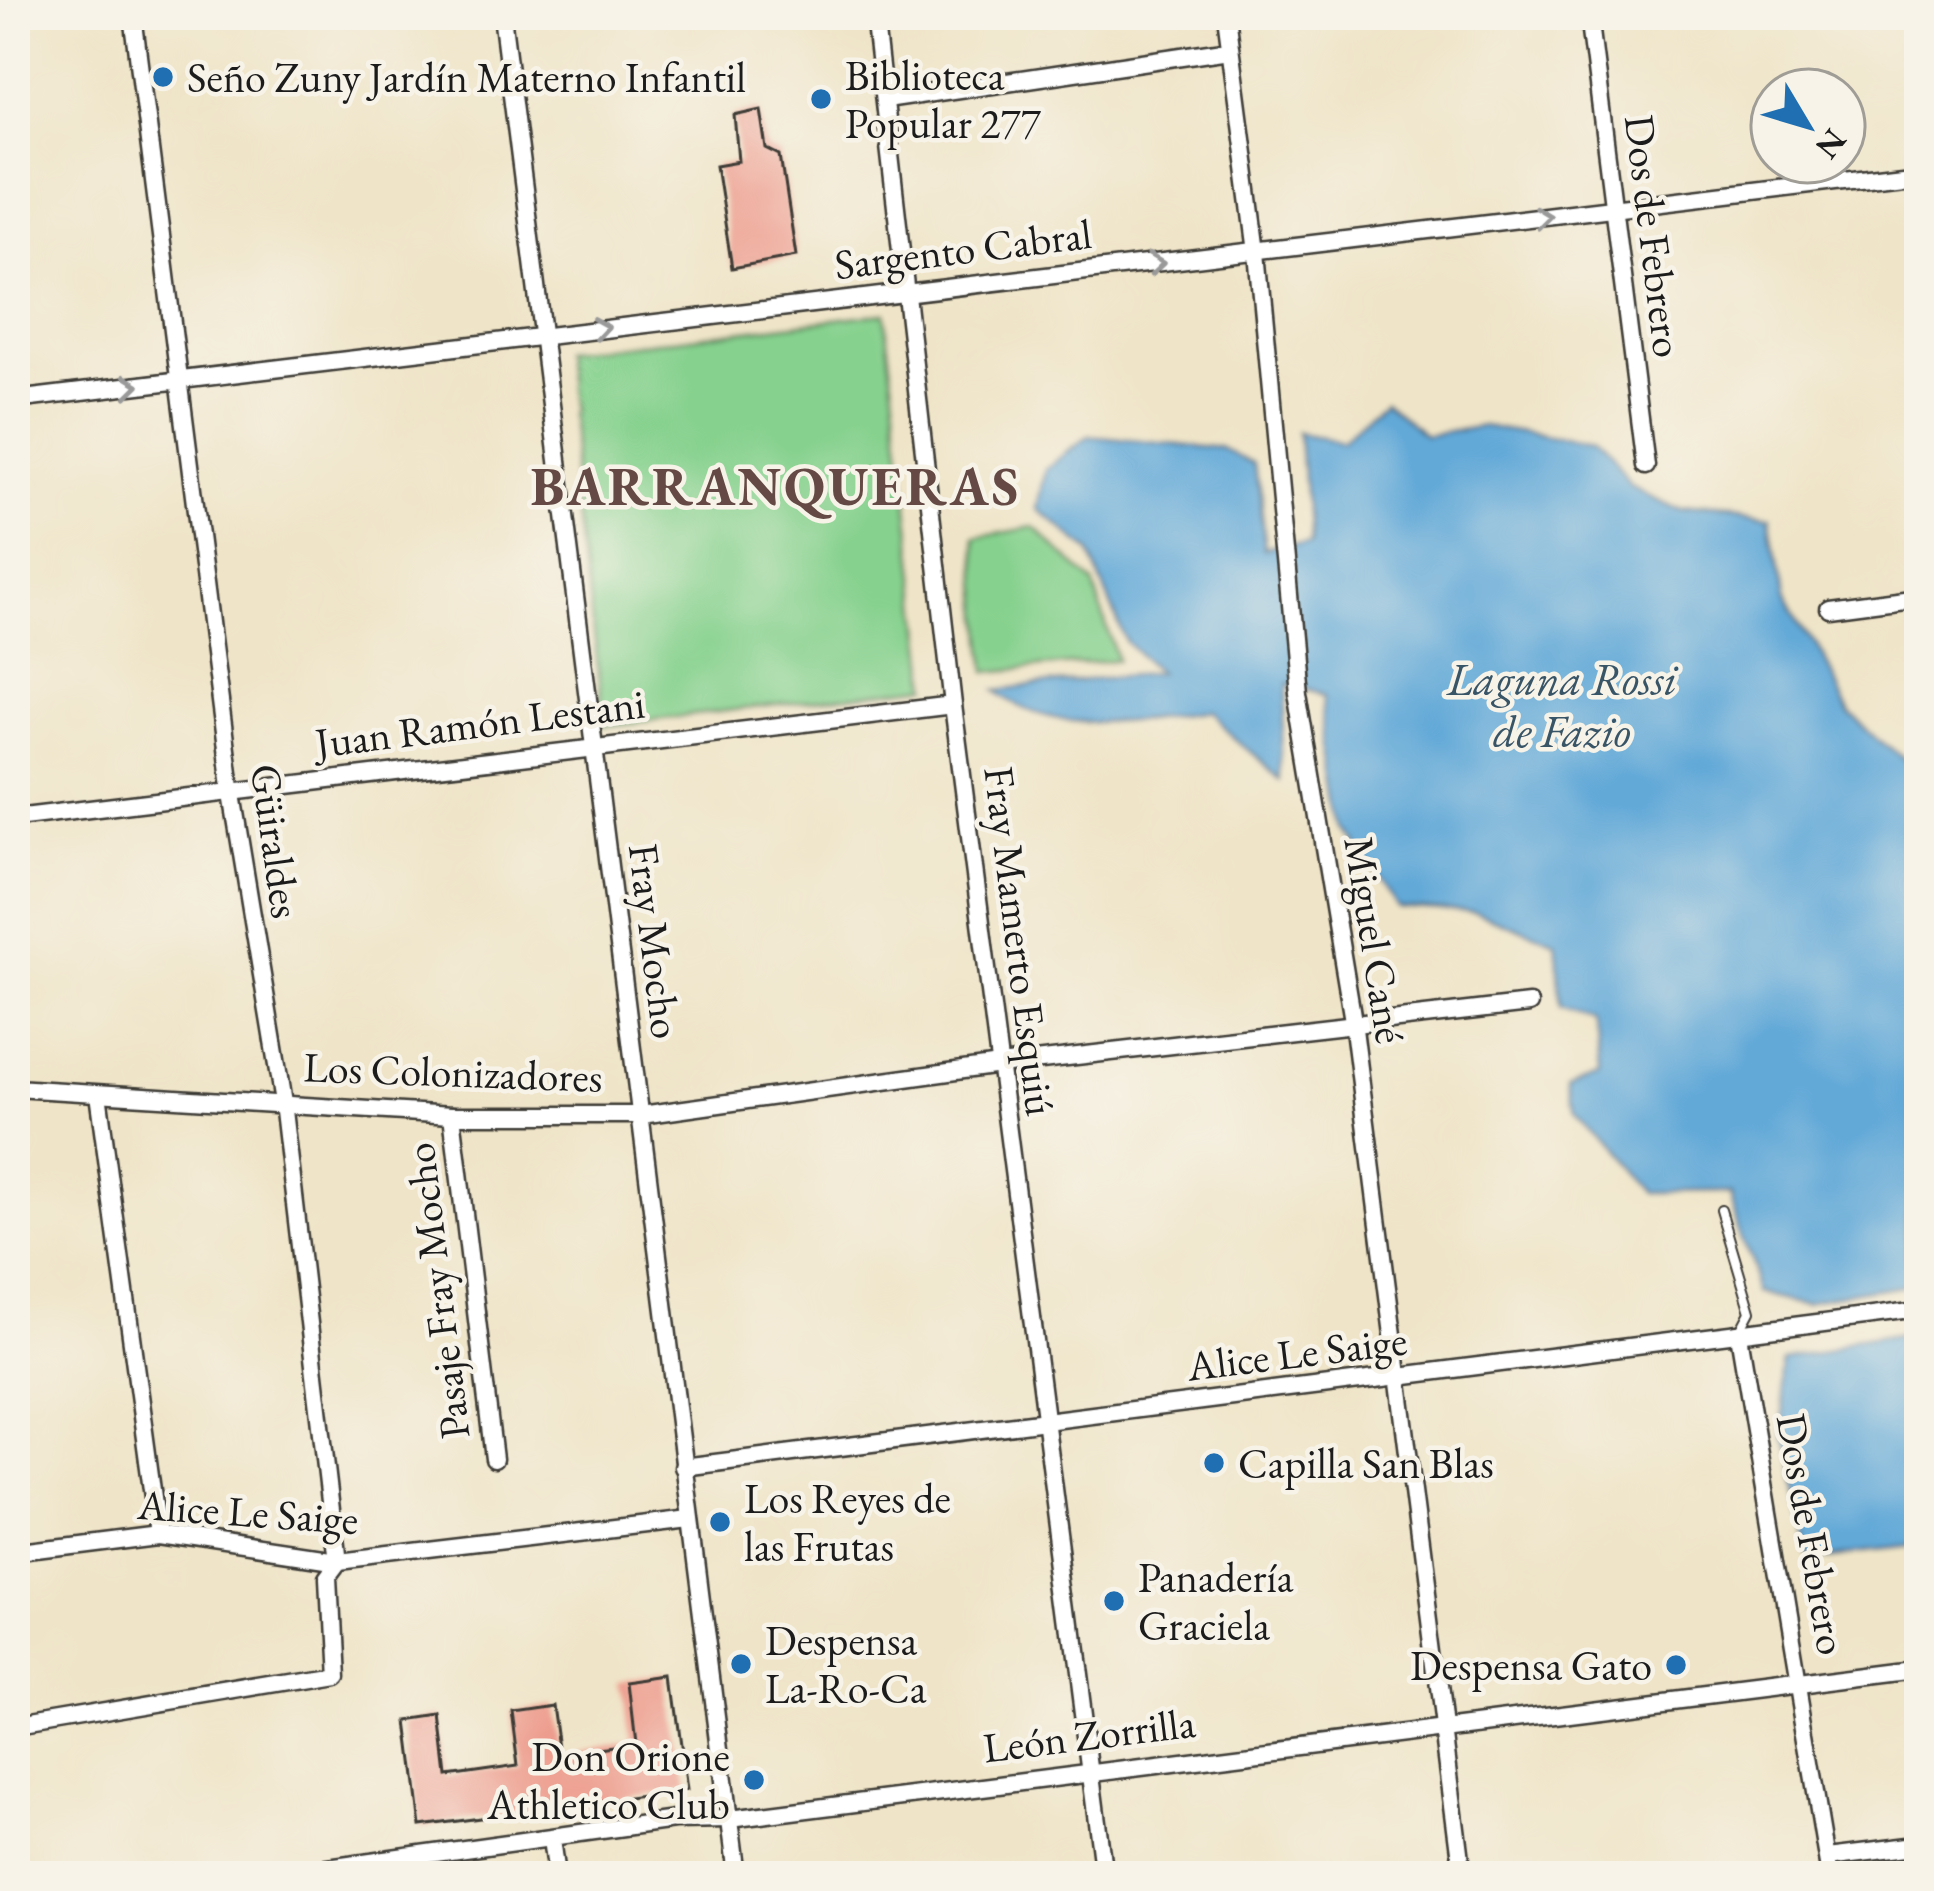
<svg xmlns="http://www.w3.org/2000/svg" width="1934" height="1891" font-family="'EB Garamond',serif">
<rect width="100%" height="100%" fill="#f7f3e8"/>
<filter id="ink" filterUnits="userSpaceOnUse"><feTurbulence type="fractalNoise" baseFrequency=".00833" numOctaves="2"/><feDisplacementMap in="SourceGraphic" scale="24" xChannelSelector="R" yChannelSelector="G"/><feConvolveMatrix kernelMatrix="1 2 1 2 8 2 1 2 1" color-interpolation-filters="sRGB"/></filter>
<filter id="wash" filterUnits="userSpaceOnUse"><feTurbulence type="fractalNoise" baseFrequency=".004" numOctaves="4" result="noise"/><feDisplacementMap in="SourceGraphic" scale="48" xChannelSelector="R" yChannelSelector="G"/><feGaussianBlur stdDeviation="2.7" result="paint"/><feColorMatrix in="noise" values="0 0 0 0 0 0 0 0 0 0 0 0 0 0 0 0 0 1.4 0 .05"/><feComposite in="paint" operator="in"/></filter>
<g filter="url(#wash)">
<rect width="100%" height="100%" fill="#efe4c7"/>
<g fill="#86d18e" stroke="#517655" stroke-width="3">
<path d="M885,313L929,686L605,726L561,353Z"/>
<path d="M1034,527L1093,583L1117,660L987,672L975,538Z"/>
</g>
<g fill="#62a9d8" stroke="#3f627a" stroke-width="3">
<path d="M1384,401L1425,436L1483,426L1591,446L1630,488L1684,512L1770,520L1782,598L1839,704L1919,777V1287L1818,1304L1764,1292L1730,1193L1639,1194L1574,1114L1571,1084L1600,1074L1596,1021L1562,1008L1556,943L1475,912L1396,907L1350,830L1327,694L1281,684L1285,781L1203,712C1138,721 1049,738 996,690L1158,672L1126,642L1089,551L1038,509L1046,469L1089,436L1228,450L1254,464L1264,554L1305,543L1298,433L1342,441Z"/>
<path d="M1919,1337V1546L1805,1559L1778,1435L1791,1358Z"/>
</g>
<g id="blocks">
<g fill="#ed9c8d">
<path d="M761,109L767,149L781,156L796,256L732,268L716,165L739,161L735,115Z"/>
<path d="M672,1677L687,1790L421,1826L408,1721L441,1716L448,1776L518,1766L511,1711L552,1705L559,1754L636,1744L629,1683Z"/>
</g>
</g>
</g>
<g filter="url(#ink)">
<use href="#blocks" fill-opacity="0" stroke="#3c3a36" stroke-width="3"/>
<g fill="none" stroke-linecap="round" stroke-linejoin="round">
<defs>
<path id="service" d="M1721,1210L1751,1311L1742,1328"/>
<g id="minor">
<path d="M502,15L736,1876"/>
<path d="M874,15L953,705L1104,1876"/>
<path d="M1226,15L1257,252L1298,692L1353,1021L1462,1876"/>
<path d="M1589,15L1646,466"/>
<path d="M885,100L1230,49"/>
<path d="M15,400L1919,171"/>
<path d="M1828,608L1919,596"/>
<path d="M15,818L953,705"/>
<path d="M15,1088L452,1115H641L999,1065L1529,1004"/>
<path d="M98,1094L158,1534"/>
<path d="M452,1115L494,1459"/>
<path d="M1739,1334L1830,1876"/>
<path d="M683,1467L1919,1310"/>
<path d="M15,1552L158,1534L337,1561L690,1519"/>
<path d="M15,1727L330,1674L325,1577L337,1561L283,1102L231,788L133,15"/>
<path d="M552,1838L557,1876"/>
<path d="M1828,1856L1919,1845"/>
<path d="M270,1876L674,1820L729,1819L1919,1669"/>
</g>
</defs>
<use href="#service" stroke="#3c3a36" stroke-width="12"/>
<use href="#minor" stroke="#3c3a36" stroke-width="21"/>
<use href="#service" stroke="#fff" stroke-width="8"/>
<use href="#minor" stroke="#fff" stroke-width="16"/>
</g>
<defs><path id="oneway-chevron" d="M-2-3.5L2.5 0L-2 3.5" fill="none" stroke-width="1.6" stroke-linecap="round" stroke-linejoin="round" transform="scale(3)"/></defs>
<g stroke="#999">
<use href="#oneway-chevron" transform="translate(1543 217) rotate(-7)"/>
<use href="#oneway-chevron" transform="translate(1156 264) rotate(-6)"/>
<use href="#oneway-chevron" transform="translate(601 328) rotate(-9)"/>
<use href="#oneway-chevron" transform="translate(131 386) rotate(-7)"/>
</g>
</g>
<g fill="#1f6fb2" stroke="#f7f3e8" stroke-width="4.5">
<circle cx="163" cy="77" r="12"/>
<circle cx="821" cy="99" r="12"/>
<circle cx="1214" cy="1463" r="12"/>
<circle cx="720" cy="1522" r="12"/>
<circle cx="1114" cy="1601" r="12"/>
<circle cx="741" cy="1664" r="12"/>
<circle cx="1676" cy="1665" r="12"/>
<circle cx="754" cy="1780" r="12"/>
</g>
<g text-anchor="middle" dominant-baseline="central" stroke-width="9" stroke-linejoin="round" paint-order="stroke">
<g font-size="42" fill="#1c1c1c" stroke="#f7f3e8" text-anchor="start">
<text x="845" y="75">Biblioteca<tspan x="845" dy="48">Popular 277</tspan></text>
<text x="187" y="77">Seño Zuny Jardín Materno Infantil</text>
<text x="1238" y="1463">Capilla San Blas</text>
<text x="744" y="1498">Los Reyes de<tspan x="744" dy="48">las Frutas</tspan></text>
<text x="1138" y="1577">Panadería<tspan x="1138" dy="48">Graciela</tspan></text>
<text x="765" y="1640">Despensa<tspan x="765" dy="48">La-Ro-Ca</tspan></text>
<text x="1652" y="1665" text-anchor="end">Despensa Gato</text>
<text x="730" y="1756" text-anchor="end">Don Orione<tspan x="730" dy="48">Athletico Club</tspan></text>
</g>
<g font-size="42" fill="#1c1c1c" stroke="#f7f3e8">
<text transform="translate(1654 236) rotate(83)">Dos de Febrero</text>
<text transform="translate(963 249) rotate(-7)">Sargento Cabral</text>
<text transform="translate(480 723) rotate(-7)">Juan Ramón Lestani</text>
<text transform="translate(276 841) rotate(82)">Güiraldes</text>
<text transform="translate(1375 940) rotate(81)">Miguel Cané</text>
<text transform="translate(655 941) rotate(83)">Fray Mocho</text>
<text transform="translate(1020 941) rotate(83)">Fray Mamerto Esquiú</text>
<text transform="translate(453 1072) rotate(2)">Los Colonizadores</text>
<text transform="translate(437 1291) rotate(-97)">Pasaje Fray Mocho</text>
<text transform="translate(1297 1353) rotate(-7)">Alice Le Saige</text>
<text transform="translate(248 1512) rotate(4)">Alice Le Saige</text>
<text transform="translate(1812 1534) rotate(80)">Dos de Febrero</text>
<text transform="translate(1089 1735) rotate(-7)">León Zorrilla</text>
</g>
<g font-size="45" font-style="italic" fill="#385467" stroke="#f7f3e8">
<text x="1562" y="679">Laguna Rossi<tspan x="1562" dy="52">de Fazio</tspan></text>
</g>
<g font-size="54" font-weight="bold" letter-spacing="3" fill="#654944" stroke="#f7f3e8">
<text x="776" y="486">BARRANQUERAS</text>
</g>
</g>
<rect width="1934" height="1891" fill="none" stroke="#f7f3e8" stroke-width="60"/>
<g transform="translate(1808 126) rotate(128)"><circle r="57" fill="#f7f3e8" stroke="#9f9d96" stroke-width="3"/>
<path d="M0-9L21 45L0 30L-21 45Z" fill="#1f6fb2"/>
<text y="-18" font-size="33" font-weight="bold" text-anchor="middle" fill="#1c1c1c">N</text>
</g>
</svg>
